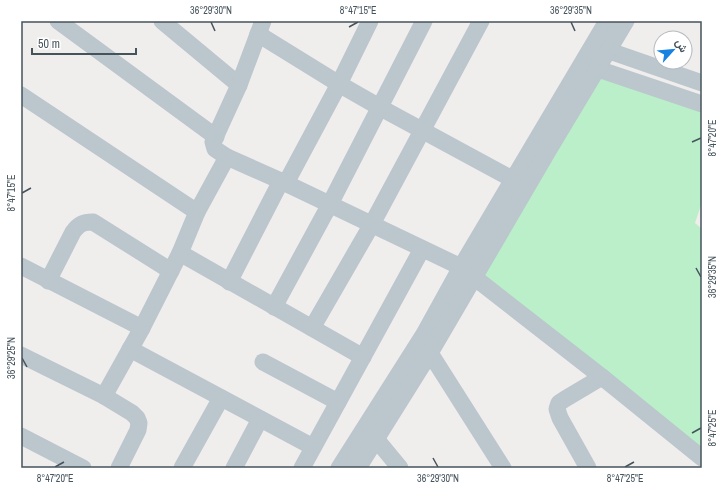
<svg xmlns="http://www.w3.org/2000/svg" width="723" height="489" font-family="'Archivo Narrow',Vazirmatn,sans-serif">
<rect width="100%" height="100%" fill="#f0eded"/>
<path fill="#baefc9" d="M600,78L702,112V202L695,223L702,229V448L482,274Z"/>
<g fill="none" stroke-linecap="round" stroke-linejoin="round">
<g stroke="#bbc6cd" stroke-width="17">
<path d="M58,21L216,137"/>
<path d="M162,21L239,85"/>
<path d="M263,21L239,85L213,142L215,149L227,157L281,181L461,267L602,377L702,458"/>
<path d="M258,34L339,84L381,108L514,180"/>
<path d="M598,47L702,83"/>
<path d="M586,65L702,104"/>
<path d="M21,95L197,212"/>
<path d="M286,183L339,84L370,21"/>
<path d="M180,253L363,357"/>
<path d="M21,266L142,328"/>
<path d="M48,281L73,232C79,224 83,222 93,222L171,271"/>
<path d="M229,282L281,181"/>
<path d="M274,307L330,204L424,21"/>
<path d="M312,328L372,224L481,21"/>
<path d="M130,349L313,447"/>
<path d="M430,353L503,468"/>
<path d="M21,355L104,396L132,413L137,418L139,423L138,430L119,468"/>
<path d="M263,362L338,402"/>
<path d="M104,396L142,328L180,253L197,212L227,157"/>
<path d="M368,433L376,439L400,468"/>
<path d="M21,436L83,468"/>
<path d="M182,468L221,398"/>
<path d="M234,468L260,419"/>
<path d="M302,468L422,249"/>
<path d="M339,468L424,334L461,267L607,21"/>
<path d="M358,468L430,353L548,151L626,21"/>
<path d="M588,468L560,418L557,409L559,403L565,399L602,377"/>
</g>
</g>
<path fill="none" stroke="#45535b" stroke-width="1.5" d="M211,22L215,31M571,22L575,31M349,27L358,22M692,142L701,138M22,193L31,188M696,268L701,277M22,358L27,367M692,433L701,428M433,458L438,467M55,467L64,462M625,467L634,462"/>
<rect width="723" height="489" fill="none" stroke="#ffffff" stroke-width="44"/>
<g transform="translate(673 50) rotate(63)"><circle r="19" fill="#ffffff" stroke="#b5babd"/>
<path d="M0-3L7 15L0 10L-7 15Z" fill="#1682e1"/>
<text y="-6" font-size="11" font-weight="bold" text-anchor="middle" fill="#45535b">ش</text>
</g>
<path d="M32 48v6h104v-6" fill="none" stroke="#45535b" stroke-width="2"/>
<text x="38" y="48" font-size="12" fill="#45535b" stroke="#ffffff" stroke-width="3" paint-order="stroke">50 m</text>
<rect x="22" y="22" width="679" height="445" fill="none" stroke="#45535b" stroke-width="1.5"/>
<g font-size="10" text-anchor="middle" fill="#45535b">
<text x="211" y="14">36°29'30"N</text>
<text x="358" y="14">8°47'15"E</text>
<text x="571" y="14">36°29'35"N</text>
<text transform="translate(712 138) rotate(-90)" y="4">8°47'20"E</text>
<text transform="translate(11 193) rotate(-90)" y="4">8°47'15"E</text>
<text transform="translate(712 277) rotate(-90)" y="4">36°29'35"N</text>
<text transform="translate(11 358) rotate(-90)" y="4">36°29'25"N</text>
<text transform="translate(712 428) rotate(-90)" y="4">8°47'25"E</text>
<text x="55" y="482">8°47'20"E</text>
<text x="438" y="482">36°29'30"N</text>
<text x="625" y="482">8°47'25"E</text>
</g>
</svg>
